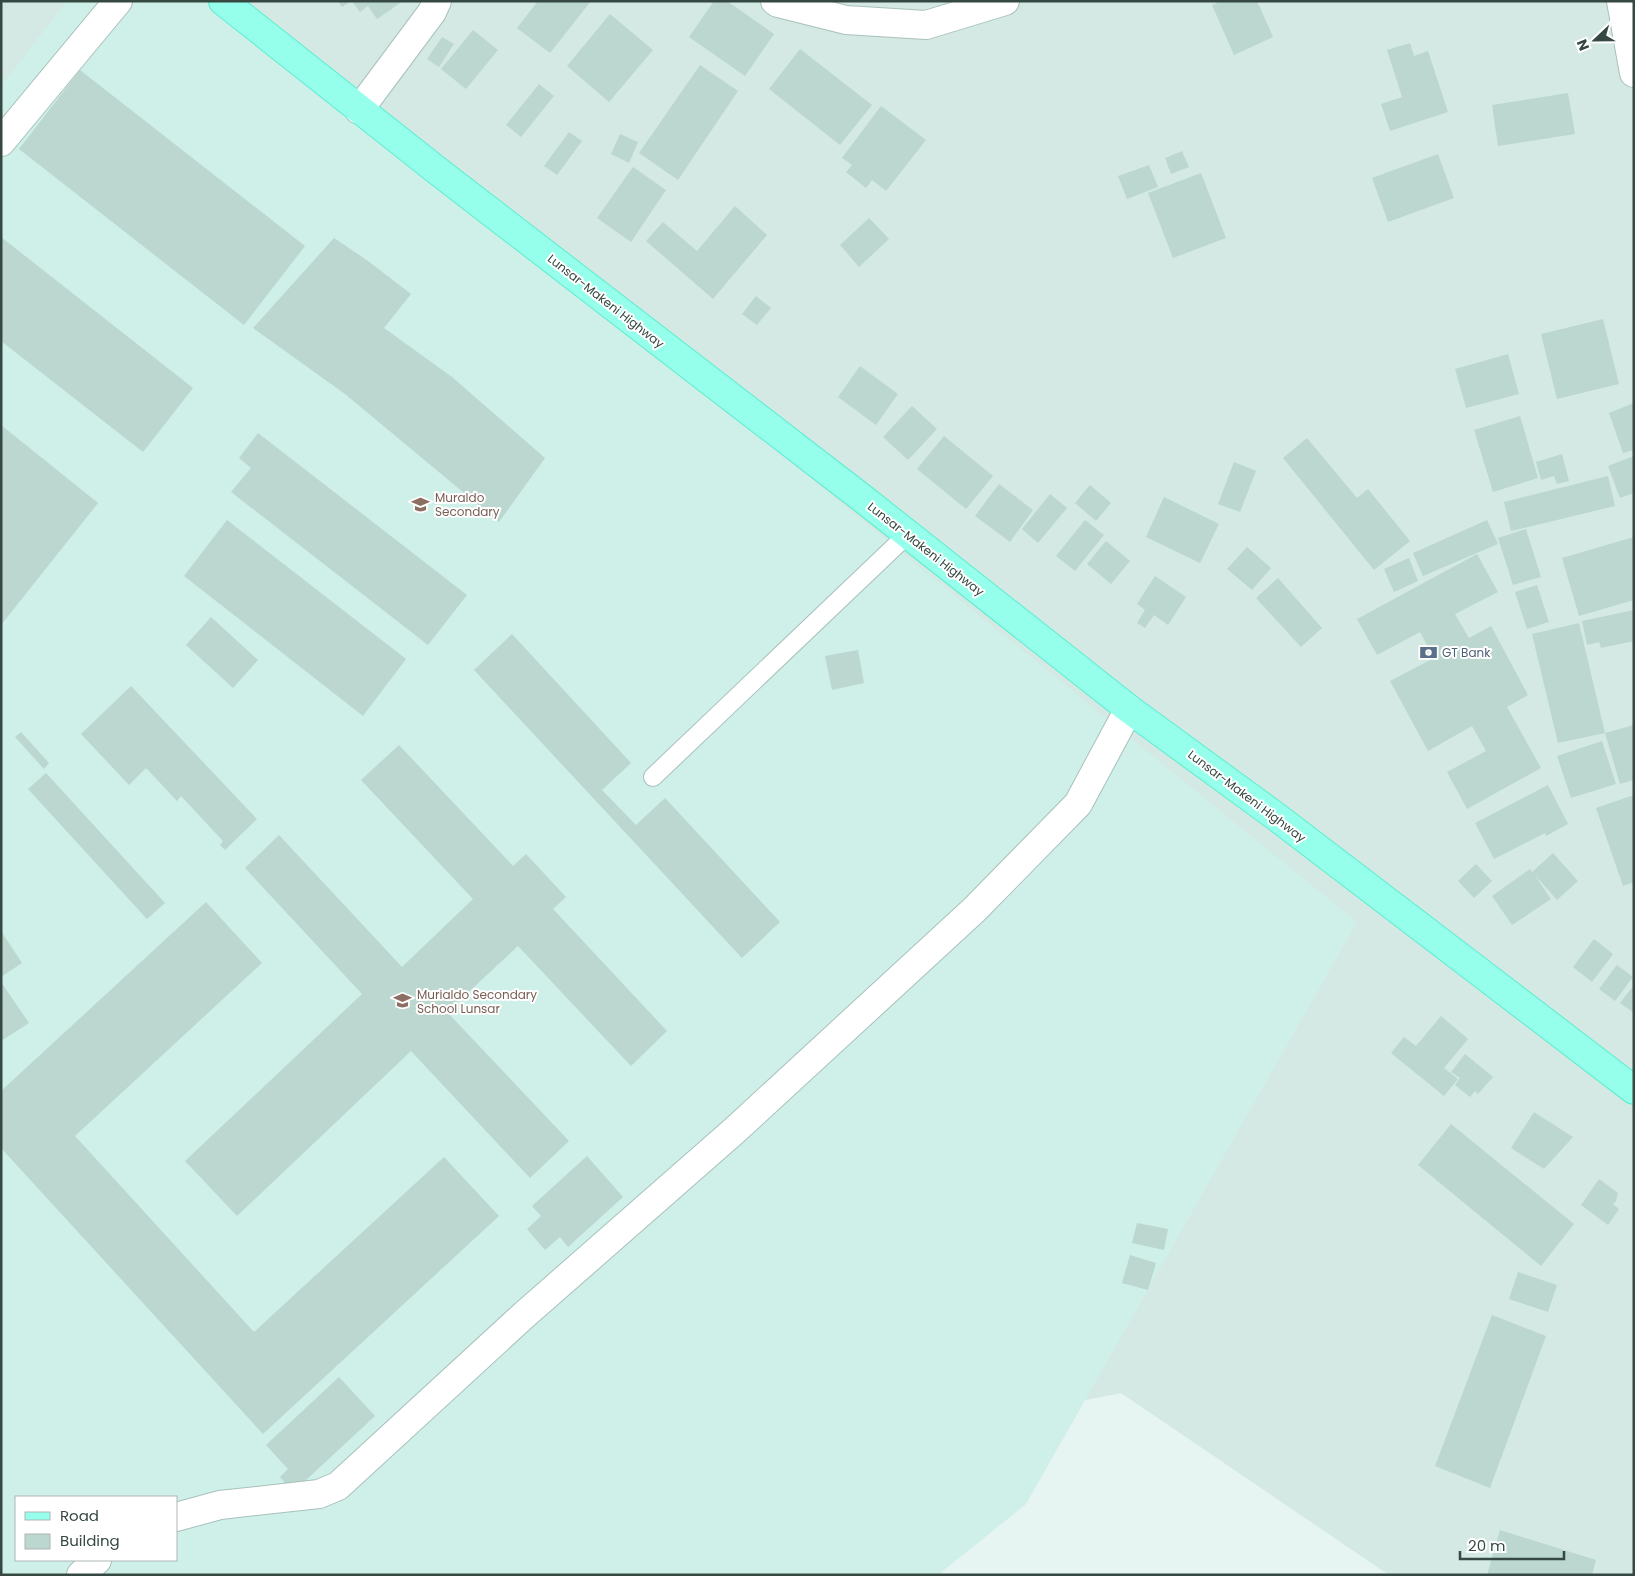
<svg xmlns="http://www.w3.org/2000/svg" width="1635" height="1576" font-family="Poppins,sans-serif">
<rect width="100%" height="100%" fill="#e6f4f2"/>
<path fill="#d4e9e4" d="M1,1H1634V1575H1389L1121,1393L354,1547L1,1364Z"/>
<path fill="#cfefe9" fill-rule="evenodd" d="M67,1H222L1357,922L1026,1504L938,1575H1V86ZM16,1497H176V1560H16Z"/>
<g fill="#bbd7cf">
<path d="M338,1H351L342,7Z"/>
<path d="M352,1H403L377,19L368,6L360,12Z"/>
<path d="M538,1H591L550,53L517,28Z"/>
<path d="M714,1H727L774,34L745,76L689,37Z"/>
<path d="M1221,1H1257L1273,37L1234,55L1212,5Z"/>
<path d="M610,14L653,50L609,102L567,66Z"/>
<path d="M473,30L498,50L466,89L441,69Z"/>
<path d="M442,37L454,44L439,67L427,59Z"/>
<path d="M1410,43L1414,56L1428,51L1448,112L1390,131L1381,104L1402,97L1387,50Z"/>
<path d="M800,49L872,105L840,145L769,89Z"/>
<path d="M700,65L738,91L678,180L639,153Z"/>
<path d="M80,70L305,246L244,325L19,149Z"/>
<path d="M539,84L554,96L521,137L506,125Z"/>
<path d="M1568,93L1575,134L1498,146L1492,105Z"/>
<path d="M881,106L926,140L886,191L872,180L866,188L846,172L852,165L842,158Z"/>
<path d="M569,132L582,141L557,175L544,166Z"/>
<path d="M620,134L638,142L629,163L611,154Z"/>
<path d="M1182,151L1189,167L1171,174L1165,158Z"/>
<path d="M1438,154L1454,198L1388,222L1372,178Z"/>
<path d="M1149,165L1158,187L1127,199L1118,176Z"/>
<path d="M633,167L666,190L631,242L597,218Z"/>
<path d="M1201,173L1226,238L1173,258L1148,193Z"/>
<path d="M735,206L767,235L713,299L646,241L663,222L697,251Z"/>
<path d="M869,218L889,239L859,267L840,245Z"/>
<path d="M1,237L193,388L143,452L1,341Z"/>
<path d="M334,238L368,261L411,294L384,328L452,377L545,458L499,522L345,394L253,328Z"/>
<path d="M756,296L771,308L757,325L742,314Z"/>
<path d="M1603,319L1619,384L1557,399L1541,334Z"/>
<path d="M1508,354L1519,394L1466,408L1455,369Z"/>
<path d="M860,366L898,394L876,425L838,397Z"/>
<path d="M1634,403V450L1623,453L1609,413Z"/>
<path d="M912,406L937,429L908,460L883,437Z"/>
<path d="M1520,416L1538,478L1493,492L1474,430Z"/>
<path d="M1,425L98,503L1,625Z"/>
<path d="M258,433L467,595L428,645L231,492L251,468L239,458Z"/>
<path d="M944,436L993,476L966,509L917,469Z"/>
<path d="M1307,438L1357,498L1368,489L1410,541L1374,570L1283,458Z"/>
<path d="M1562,454L1569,481L1557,484L1554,476L1541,480L1536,462Z"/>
<path d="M1634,456V493L1620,498L1608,466Z"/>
<path d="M1234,462L1256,471L1240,512L1218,504Z"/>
<path d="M1608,476L1615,506L1511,531L1504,502Z"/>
<path d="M999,484L1033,510L1010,542L975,516Z"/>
<path d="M1090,485L1111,503L1096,521L1075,503Z"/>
<path d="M1050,494L1067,508L1038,543L1022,529Z"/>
<path d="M1164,497L1219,524L1200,563L1146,537Z"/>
<path d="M227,520L406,659L363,716L184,576Z"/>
<path d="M1085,520L1104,535L1075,571L1056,556Z"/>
<path d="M1487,520L1498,544L1423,576L1413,553Z"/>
<path d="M1526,529L1541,577L1513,585L1498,538Z"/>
<path d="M1634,537V600L1579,616L1562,558Z"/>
<path d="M1106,541L1130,561L1111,584L1087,564Z"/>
<path d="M1247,547L1271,568L1252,590L1227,569Z"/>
<path d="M1477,554L1498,592L1455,614L1469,638L1491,626L1528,695L1507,707L1541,768L1467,809L1447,772L1486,751L1472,726L1428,751L1390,681L1434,658L1420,632L1377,655L1357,619Z"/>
<path d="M1409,558L1418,581L1394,592L1384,569Z"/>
<path d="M1155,576L1186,597L1168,625L1154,615L1145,628L1137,623L1145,610L1137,604Z"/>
<path d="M1278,578L1322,628L1301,647L1256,598Z"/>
<path d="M1537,585L1549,622L1527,629L1515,592Z"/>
<path d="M1634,610V641L1601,648L1599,642L1587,645L1582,621Z"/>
<path d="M211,617L258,660L233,688L186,645Z"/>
<path d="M1579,623L1605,733L1558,743L1532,634Z"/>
<path d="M512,634L631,763L602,790L636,825L665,798L780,922L742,958L474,670Z"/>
<path d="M858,650L864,683L832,690L825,656Z"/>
<path d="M131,686L257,819L225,850L220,845L223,841L181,796L177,801L146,768L129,785L81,734Z"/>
<path d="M1634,725V780L1620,784L1605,733Z"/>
<path d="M21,732L49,763L44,769L15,737Z"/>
<path d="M1602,741L1616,784L1571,798L1557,756Z"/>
<path d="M399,745L513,866L526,854L566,897L553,909L667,1031L631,1066L518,946L447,1012L569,1141L530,1178L411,1051L237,1216L185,1161L362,994L245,868L279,835L402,967L473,899L361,780Z"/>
<path d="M46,773L165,903L147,919L28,789Z"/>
<path d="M1548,785L1568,824L1546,836L1545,833L1494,859L1475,823Z"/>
<path d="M1634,795V882L1623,886L1596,808Z"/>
<path d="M1553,853L1578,881L1557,900L1534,874L1551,899L1512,925L1492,896L1530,869L1532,872Z"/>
<path d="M1476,864L1492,881L1474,898L1458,881Z"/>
<path d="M206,902L262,963L75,1136L254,1332L444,1157L499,1216L263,1434L1,1148V1091Z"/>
<path d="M1,931L22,963L1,977Z"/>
<path d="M1594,939L1613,954L1592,982L1573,967Z"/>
<path d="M1617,965L1633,977L1615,1001L1599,989Z"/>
<path d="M1,982L29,1023L1,1041Z"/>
<path d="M1634,985V1013L1620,1003Z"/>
<path d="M1441,1016L1468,1039L1444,1068L1458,1079L1444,1096L1391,1053L1404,1037L1416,1046Z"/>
<path d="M1465,1054L1493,1077L1478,1094L1475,1091L1470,1097L1455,1085L1460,1078L1451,1072Z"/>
<path d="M1534,1112L1573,1137L1544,1169L1511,1148Z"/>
<path d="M1451,1124L1574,1224L1541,1266L1418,1165Z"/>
<path d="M587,1156L623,1197L568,1247L560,1237L545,1250L527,1229L541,1216L532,1206Z"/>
<path d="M1599,1179L1618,1193L1616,1201L1613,1204L1619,1209L1608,1225L1581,1205Z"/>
<path d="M1137,1223L1168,1229L1164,1250L1132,1243Z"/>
<path d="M1130,1255L1156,1263L1148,1290L1122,1283Z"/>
<path d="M1518,1272L1557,1285L1548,1312L1509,1299Z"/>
<path d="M1492,1315L1546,1336L1490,1488L1435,1466Z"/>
<path d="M339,1377L375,1416L293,1492L280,1477L288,1469L266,1445Z"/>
<path d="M1500,1530L1596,1560L1592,1575H1487Z"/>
</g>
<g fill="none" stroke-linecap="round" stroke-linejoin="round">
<defs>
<path id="service" d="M653,777L908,534"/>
<g id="minor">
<path d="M775,1L778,3L846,20L926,25L1005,1"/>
<path d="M359,110L432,12L437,1"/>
<path d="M1,142L118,1"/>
<path d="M176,1517L220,1505L319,1494L338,1486L523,1316L734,1131L974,910L1078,804L1129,709"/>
<path d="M81,1575L97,1560"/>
</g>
<path id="tertiary" d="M1621,1L1634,73"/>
<path id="primary" d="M223,1L439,172L862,498L1129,709L1278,818L1634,1090"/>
</defs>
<use href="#service" stroke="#a8c1bb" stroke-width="20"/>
<use href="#minor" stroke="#a8c1bb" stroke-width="30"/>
<use href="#tertiary" stroke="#a8c1bb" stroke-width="30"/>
<use href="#primary" stroke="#5cedcf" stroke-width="30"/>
<use href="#service" stroke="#fff" stroke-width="18"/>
<use href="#minor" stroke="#fff" stroke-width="28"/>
<use href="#tertiary" stroke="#fff" stroke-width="28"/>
<use href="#primary" stroke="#95ffeb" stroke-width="28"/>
</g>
<defs>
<symbol id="school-bare" viewBox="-9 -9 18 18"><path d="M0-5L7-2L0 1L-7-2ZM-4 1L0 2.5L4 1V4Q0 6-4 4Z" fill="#8d6e63" stroke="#fff" stroke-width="2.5" paint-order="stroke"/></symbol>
<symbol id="bank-bare" viewBox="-9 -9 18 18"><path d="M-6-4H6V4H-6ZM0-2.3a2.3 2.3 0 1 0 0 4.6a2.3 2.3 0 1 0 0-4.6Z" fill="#5c6f8a" stroke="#fff" stroke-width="2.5" paint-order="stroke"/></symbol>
</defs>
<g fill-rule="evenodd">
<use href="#school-bare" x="408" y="492" width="25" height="25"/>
<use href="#bank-bare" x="1416" y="640" width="25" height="25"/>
<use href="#school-bare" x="390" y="988" width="25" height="25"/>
</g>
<g text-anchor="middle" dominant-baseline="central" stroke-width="4" stroke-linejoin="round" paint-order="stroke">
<g font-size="12" fill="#354842" stroke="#fff">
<text transform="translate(606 301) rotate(38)">Lunsar-Makeni Highway</text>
<text transform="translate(926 549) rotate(38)">Lunsar-Makeni Highway</text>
<text transform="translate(1247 796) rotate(37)">Lunsar-Makeni Highway</text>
</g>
<g font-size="12" fill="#785e54" stroke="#fff" text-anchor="start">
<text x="435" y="497">Muraldo<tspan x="435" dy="14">Secondary</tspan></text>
<text x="417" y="994">Murialdo Secondary<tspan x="417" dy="14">School Lunsar</tspan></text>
</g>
<g font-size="12" fill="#4e5e75" stroke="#fff" text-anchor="start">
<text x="1442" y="652">GT Bank</text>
</g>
</g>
<rect width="1635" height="1576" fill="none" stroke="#354842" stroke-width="5"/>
<rect x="15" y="1496" width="162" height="65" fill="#ffffff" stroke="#aeb6b3"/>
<rect x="25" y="1512" width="25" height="8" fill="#95ffeb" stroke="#aeb6b3"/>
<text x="60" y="1521" font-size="15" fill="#354842">Road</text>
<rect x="25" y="1534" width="25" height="15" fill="#bbd7cf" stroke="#aeb6b3"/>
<text x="60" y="1546" font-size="15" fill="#354842">Building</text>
<g transform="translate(1595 40) rotate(248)" stroke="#ffffff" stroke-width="4" paint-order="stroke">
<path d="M0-4L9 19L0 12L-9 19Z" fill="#354842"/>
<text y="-8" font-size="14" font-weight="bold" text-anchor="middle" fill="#354842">N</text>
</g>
<path d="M1460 1551v8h104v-8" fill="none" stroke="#354842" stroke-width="2.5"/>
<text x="1468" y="1551" font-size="15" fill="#354842" stroke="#ffffff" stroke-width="4" paint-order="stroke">20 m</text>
</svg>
